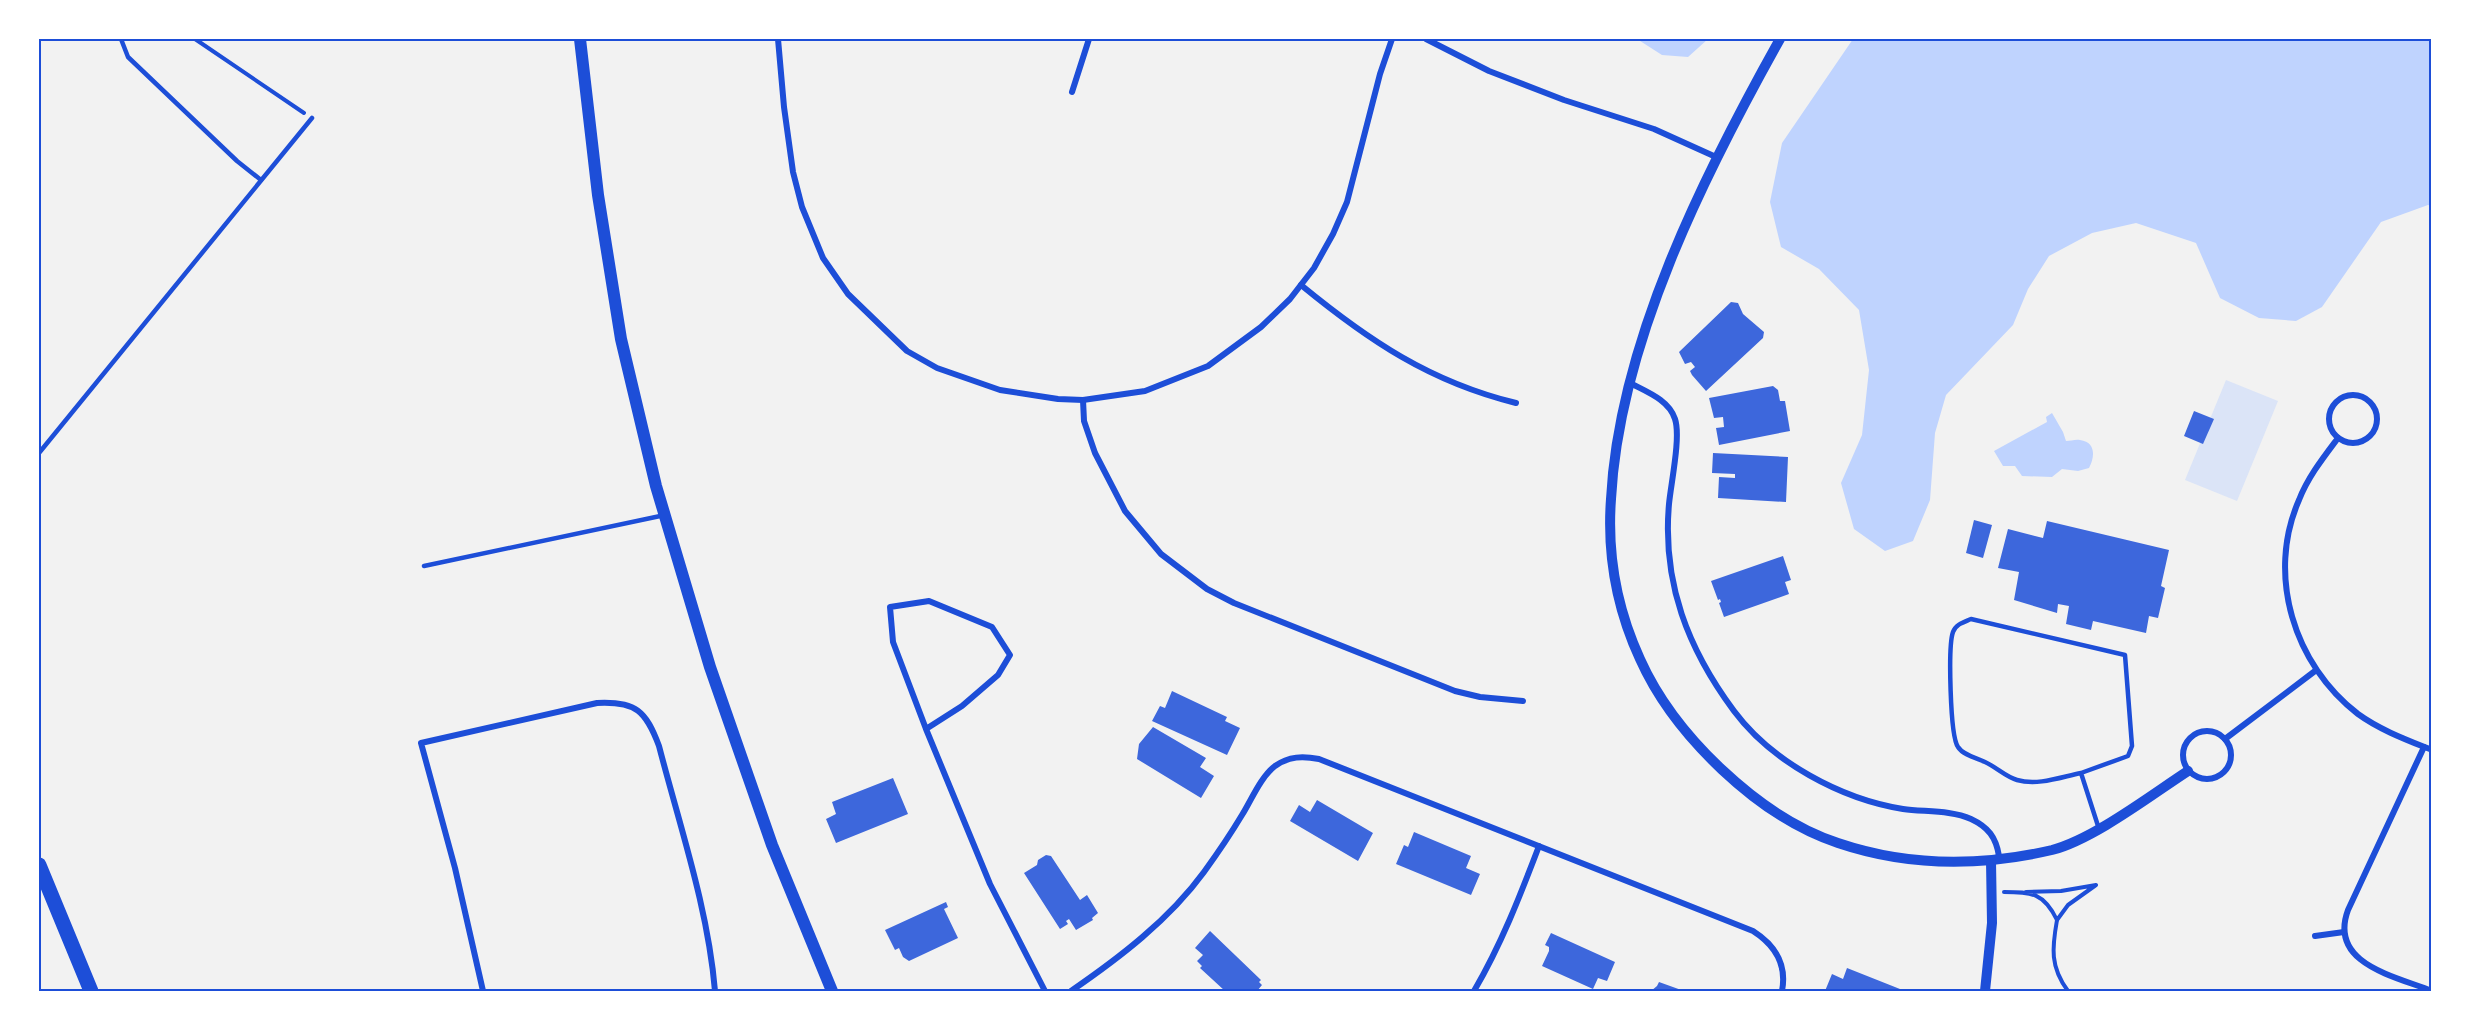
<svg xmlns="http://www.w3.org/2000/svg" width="2471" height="1030" font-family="Figtree,sans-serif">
<rect width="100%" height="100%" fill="#f2f2f2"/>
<path fill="#dbe4f7" d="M2226,380L2278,401L2237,501L2185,480Z"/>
<g fill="#bfd3fe">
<path d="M1637,39H1708L1688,57L1662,55Z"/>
<path d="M1853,39H2432V206L2428,205L2381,222L2322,307L2296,321L2259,318L2220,298L2196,243L2136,223L2092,233L2049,256L2028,289L2013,325L1946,395L1935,433L1930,500L1913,541L1885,551L1854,529L1841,483L1862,435L1869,370L1859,310L1819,269L1781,247L1770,202L1782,143Z"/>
<path d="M2052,413L2063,432L2066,441C2070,441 2076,439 2080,440C2096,442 2095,457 2089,468L2078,471L2062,469L2052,477L2022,476L2015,466H2003L1994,451L2047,422L2046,417Z"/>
</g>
<g fill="#3d67dc">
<path d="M1731,302L1738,303L1743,314L1764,332L1763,338L1706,391L1692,375L1690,371L1695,367L1691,362L1685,364L1679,352Z"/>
<path d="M1773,386L1778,390L1780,401H1785L1790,431L1719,445L1716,428L1724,427L1723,417L1714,418L1709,398Z"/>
<path d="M2194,411L2214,419L2203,444L2184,436Z"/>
<path d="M1713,453L1788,457L1786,502L1718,498L1719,477L1735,478V474L1712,473Z"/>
<path d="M1974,520L1992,525L1983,558L1966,553Z"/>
<path d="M2047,521L2169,550L2161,586L2165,588L2158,618L2149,616L2146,633L2093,621L2091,630L2066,624L2069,606L2058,604L2057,613L2014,600L2019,572L1998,568L2008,529L2043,538Z"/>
<path d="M1783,556L1791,580L1785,582L1789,594L1724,617L1719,603L1721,602L1720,599L1718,600L1711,581Z"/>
<path d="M1172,691L1227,717L1225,721L1240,728L1227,755L1152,721L1160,706L1165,708Z"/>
<path d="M1153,727L1206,758L1200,767L1214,776L1201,798L1137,759L1139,744Z"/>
<path d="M893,778L908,814L836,843L826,819L836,814L832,802Z"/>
<path d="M1317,800L1373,833L1358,861L1290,821L1299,805L1310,812Z"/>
<path d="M1414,832L1471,856L1466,868L1480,874L1471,895L1396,864L1404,845L1408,847Z"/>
<path d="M1046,855L1051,856L1080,900L1087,895L1098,913L1092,918L1093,920L1076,930L1069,919L1066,921L1068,924L1060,929L1024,873L1037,865L1038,860Z"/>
<path d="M946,902L948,907L944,909L958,938L909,961L903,957L899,948L895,950L885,930Z"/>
<path d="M1210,931L1261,980L1259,982L1262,985L1257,991H1225L1200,968L1202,966L1197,961L1203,955L1195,948Z"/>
<path d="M1551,933L1615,962L1607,981L1598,978L1593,989L1542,966L1549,951V947L1545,945Z"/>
<path d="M1847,968L1905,991H1825L1832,974L1843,979Z"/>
<path d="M1659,982L1684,991H1651L1657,986Z"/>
</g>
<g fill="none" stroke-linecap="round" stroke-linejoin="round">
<g stroke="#1d4ed8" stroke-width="4">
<path d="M195,39L304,113"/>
<path d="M2004,892C2032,892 2044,893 2057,920L2068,905L2096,885L2061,891L2026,892"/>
<path d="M2057,920C2052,948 2050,967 2068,991"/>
</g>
<g stroke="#1d4ed8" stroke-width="4.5">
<path d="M121,39L128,57L237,161L261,180"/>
<path d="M39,453L312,118"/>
<path d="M424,566L665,515"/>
<path d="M2081,773C2061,777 2038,786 2017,780C2006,777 1996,767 1985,762C1976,758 1963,755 1958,747C1950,736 1948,646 1953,632C1956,624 1964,622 1971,619L2125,655L2132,746L2128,756L2081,773L2099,829"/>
</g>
<g stroke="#1d4ed8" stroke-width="6">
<path d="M778,39L784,107L793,172L802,207L823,258L848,294L907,351L937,368L1000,390L1058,399L1083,400L1145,391L1208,366L1261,327L1290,299L1314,268L1333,234L1347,202L1380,74L1392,39"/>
<path d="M1426,39L1489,71L1564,100L1654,129L1716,157"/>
<path d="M1072,92L1089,39"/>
<path d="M1301,285C1368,340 1430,382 1516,403"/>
<path d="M1630,383C1647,392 1669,400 1675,419C1681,437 1671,483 1669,504C1662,583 1688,649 1734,711C1772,762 1841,799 1903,809C1924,812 1951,810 1971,819C1988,827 1996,837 1999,856L1996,858"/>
<circle cx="2353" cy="419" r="24"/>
<path d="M1083,400L1084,421L1095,453L1125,511L1161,554L1207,589L1234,603L1455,691L1480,697L1523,701"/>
<path d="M2338,438C2323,458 2308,477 2299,500C2266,575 2294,665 2358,714C2380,730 2407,740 2432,750"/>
<path d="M926,729L962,706L998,675L1010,655L992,627L929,601L890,607L893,642L926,729L990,884L1045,991"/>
<circle cx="2207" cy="755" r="24"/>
<path d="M2225,739L2315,671"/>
<path d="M2424,747L2348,910C2328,964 2395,976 2432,991"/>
<path d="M2315,936L2344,932"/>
<path d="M483,991L455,868L421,743L597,703C636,701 646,711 659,746C680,827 708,908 715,991"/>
<path d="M1071,991C1119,958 1169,920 1204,872C1217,854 1230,835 1242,815C1252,799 1260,778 1275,766C1289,756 1303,756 1319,759L1753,931C1775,945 1787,965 1782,991"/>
<path d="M1474,991C1501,945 1520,896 1539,846"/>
</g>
<g stroke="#1d4ed8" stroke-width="10">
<path d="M1780,39C1705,173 1619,343 1611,499C1607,554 1617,609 1640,659C1674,735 1759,817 1838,843C1909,867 1979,867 2052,850C2094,839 2151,795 2188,771"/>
<path d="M1985,991L1992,923L1991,861"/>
</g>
<path stroke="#1d4ed8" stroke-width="12" d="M580,39L598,195L621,339L656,486L710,667L772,845L832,991"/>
<path stroke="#1d4ed8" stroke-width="15" d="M39,865L91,991"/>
</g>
<rect width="2471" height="1030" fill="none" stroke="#ffffff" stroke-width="81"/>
<rect x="40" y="40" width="2390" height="950" fill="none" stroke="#1d4ed8" stroke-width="2"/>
</svg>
